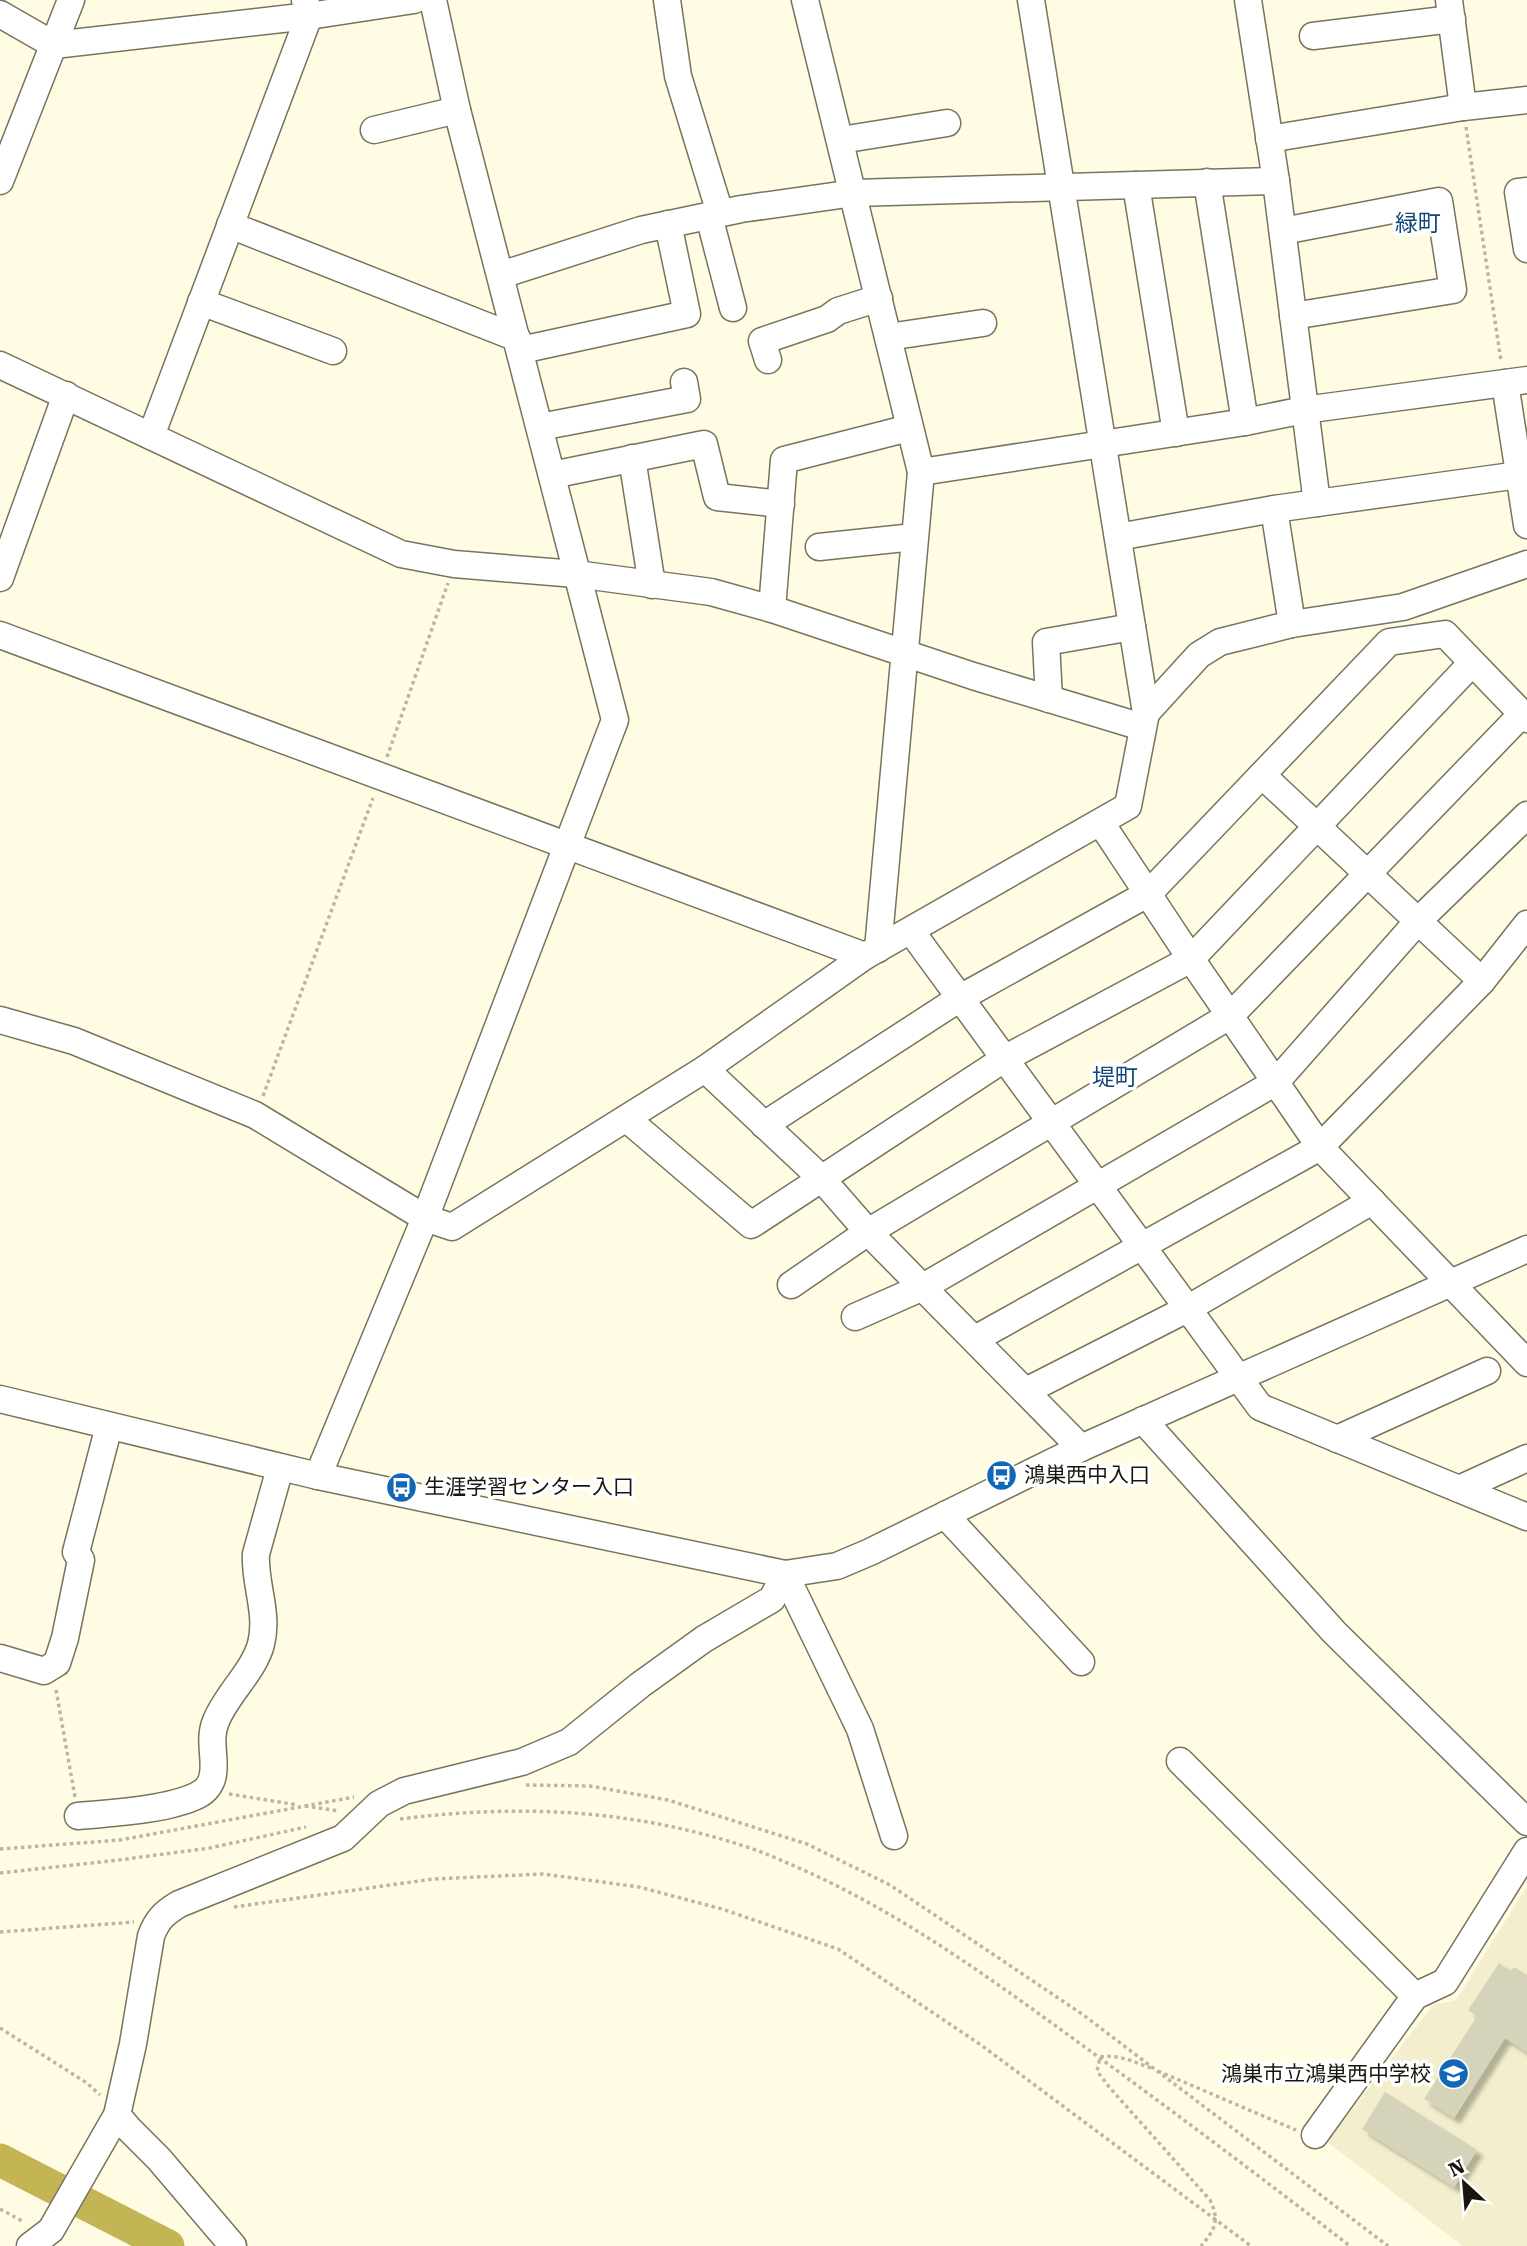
<svg xmlns="http://www.w3.org/2000/svg" width="1527" height="2246" font-family="'Roboto Serif','Noto Sans JP',serif">
<defs>
<filter id="shadow"><feDropShadow dx="6" dy="6" stdDeviation="2" flood-color="#0004"/></filter>
</defs>
<rect width="100%" height="100%" fill="#fffce3"/>
<path fill="#f3efce" d="M1527,1886V2246H1463L1327,2142L1433,2005L1456,2000Z"/>
<g fill="none" stroke-linecap="round" stroke-linejoin="round">
<path stroke="#c3b554" stroke-width="33" d="M0,2160L168,2246"/>
</g>
<g fill="#d6d3bb" filter="url(#shadow)">
<path d="M1499,1963L1511,1971L1514,1967L1527,1975V2052L1505,2038L1454,2118L1424,2099L1477,2016L1468,2010Z"/>
<path d="M1385,2092L1477,2150L1454,2187L1362,2129Z"/>
</g>
<g fill="none" stroke-linecap="round" stroke-linejoin="round">
<defs>
<g id="minor">
<path d="M667,0L678,76L720,213"/>
<path d="M805,0L921,472L878,949"/>
<path d="M1248,0L1276,181L1317,503"/>
<path d="M1449,0L1463,107"/>
<path d="M0,14L54,45L309,16L414,0"/>
<path d="M1313,36L1452,19"/>
<path d="M374,130L457,110"/>
<path d="M1269,139L1463,107L1527,100"/>
<path d="M841,140L947,123"/>
<path d="M0,181L71,0"/>
<path d="M1207,182L1245,422"/>
<path d="M1136,185L1176,433"/>
<path d="M1527,191L1518,192L1527,249"/>
<path d="M709,216L733,308"/>
<path d="M230,225L517,338"/>
<path d="M1283,231L1439,201L1453,290L1293,316"/>
<path d="M501,275L641,230L741,209L854,193L1276,181"/>
<path d="M201,302L333,351"/>
<path d="M888,337L983,323"/>
<path d="M521,350L687,314L668,224"/>
<path d="M768,360L762,341L827,319L838,311L879,298"/>
<path d="M0,365L401,554L454,564L576,574L711,592L772,609L973,676L1142,727"/>
<path d="M1505,383L1527,525"/>
<path d="M540,427L687,399L684,382"/>
<path d="M151,436L309,16L305,0"/>
<path d="M632,458L652,585"/>
<path d="M921,472L1245,422L1304,410L1527,380"/>
<path d="M552,475L704,444L717,497L781,504"/>
<path d="M1274,509L1292,624"/>
<path d="M1118,537L1274,509L1519,475"/>
<path d="M819,547L914,537"/>
<path d="M0,578L66,395"/>
<path d="M772,609L784,460L909,428"/>
<path d="M0,635L865,956"/>
<path d="M1049,699L1046,642L1132,627"/>
<path d="M1146,713L1199,655L1220,642L1292,624L1403,607L1527,564"/>
<path d="M1262,775L1482,981"/>
<path d="M1101,823L1191,959L1320,1147L1527,1363"/>
<path d="M911,931L1260,1407L1527,1517"/>
<path d="M0,1020L74,1041L255,1115L425,1218L452,1227L705,1069L865,956L1128,806L1146,713L1031,0"/>
<path d="M705,1069L821,1178L868,1232L1081,1448"/>
<path d="M627,1119L751,1225L1004,1059L1191,959L1472,663"/>
<path d="M764,1125L960,998L1149,893L1389,642L1445,634L1527,719"/>
<path d="M791,1285L868,1232L1231,1015L1522,714"/>
<path d="M855,1317L923,1287L1276,1082L1418,921L1527,815"/>
<path d="M975,1339L1320,1147L1482,981L1527,924"/>
<path d="M1026,1391L1187,1309L1372,1201"/>
<path d="M0,1399L318,1476L785,1574L837,1566L870,1552L1081,1448L1527,1249"/>
<path d="M1143,1420L1334,1632L1527,1822"/>
<path d="M1337,1439L1487,1371"/>
<path d="M318,1476L425,1218L615,720L457,110L433,0"/>
<path d="M1459,1489L1527,1458"/>
<path d="M945,1515L1081,1662"/>
<path d="M785,1574L860,1729L894,1836"/>
<path d="M0,1658L44,1671L57,1663L65,1638L81,1560L76,1552L109,1426"/>
<path d="M1180,1761L1415,1996"/>
<path d="M78,1816C112,1813 168,1810 198,1795C206,1791 212,1783 213,1774C216,1758 208,1739 216,1721C226,1695 254,1671 261,1644C269,1613 254,1583 256,1554L280,1468"/>
<path d="M117,2115L129,2129L159,2159L233,2246"/>
<path d="M1315,2135L1415,1996L1445,1982L1527,1851"/>
<path d="M30,2246L51,2230L117,2115L133,2044L151,1936C157,1920 164,1913 179,1904L343,1838L379,1804L404,1791L522,1762L569,1742L640,1685L704,1639L772,1599L785,1574"/>
</g>
</defs>
<use href="#minor" stroke="#77745e" stroke-width="29"/>
<g stroke="#b9b7a3" stroke-width="3.5" stroke-dasharray="3.5 3.5" stroke-linecap="butt">
<path d="M1466,127L1501,361"/>
<path d="M387,757L448,583"/>
<path d="M263,1096L373,798"/>
<path d="M56,1690L75,1797"/>
<path d="M526,1785L590,1786L668,1800L807,1844L890,1885L1082,2014L1388,2246"/>
<path d="M229,1794L298,1805"/>
<path d="M305,1806L339,1811"/>
<path d="M400,1819C520,1804 632,1809 747,1847C763,1852 778,1859 792,1865C883,1904 963,1959 1042,2016C1146,2091 1249,2168 1350,2246"/>
<path d="M0,1849L120,1840L354,1797"/>
<path d="M0,1873L119,1860L210,1848L306,1827"/>
<path d="M234,1907L433,1879L543,1874L639,1887L722,1909L838,1949L981,2045L1251,2246"/>
<path d="M0,1932L134,1922"/>
<path d="M0,2028L87,2083L100,2095"/>
<path d="M1151,2068C1134,2062 1119,2054 1100,2057L1097,2071L1110,2088L1210,2200C1220,2220 1215,2230 1201,2246"/>
<path d="M1158,2071L1296,2130"/>
<path d="M0,2209L24,2222"/>
</g>
<use href="#minor" stroke="#fff" stroke-width="26"/>
</g>
<defs>
<symbol id="bus-disc" viewBox="-11 -11 22 22"><circle r="9.5" fill="#1068b6" stroke="#fff"/><path d="M-5-6H5V4H4V6H2V4H-2V6H-4V4H-5ZM-3.5-4V0h7V-4ZM-3.5 1.2v1.5H-2V1.2ZM2 1.2v1.5H3.5V1.2Z" fill="#fff"/></symbol>
<symbol id="school-disc" viewBox="-11 -11 22 22"><circle r="9.5" fill="#1068b6" stroke="#fff"/><path d="M0-5L7-2L0 1L-7-2ZM-4 1L0 2.5L4 1V4Q0 6-4 4Z" fill="#fff"/></symbol>
</defs>
<g fill-rule="evenodd">
<use href="#bus-disc" x="984" y="1458" width="35" height="35"/>
<use href="#bus-disc" x="384" y="1470" width="35" height="35"/>
<use href="#school-disc" x="1436" y="2056" width="35" height="35"/>
</g>
<g text-anchor="middle" dominant-baseline="central" stroke-width="7" stroke-linejoin="round" paint-order="stroke">
<g font-size="21" fill="#17150d" stroke="#fff" text-anchor="start">
<text x="1024" y="1475">鴻巣西中入口</text>
<text x="424" y="1487">生涯学習センター入口</text>
<text x="1431" y="2074" text-anchor="end">鴻巣市立鴻巣西中学校</text>
</g>
<g font-size="23" fill="#144779" stroke="#fff">
<text x="1418" y="223">緑町</text>
<text x="1115" y="1077">堤町</text>
</g>
</g>
<g transform="translate(1464 2183) rotate(334)" stroke="#ffffff" stroke-width="5" paint-order="stroke">
<path d="M0-5L12 26L0 18L-12 26Z" fill="#17150d"/>
<text y="-10" font-size="19" font-weight="bold" text-anchor="middle" fill="#17150d">N</text>
</g>
</svg>
